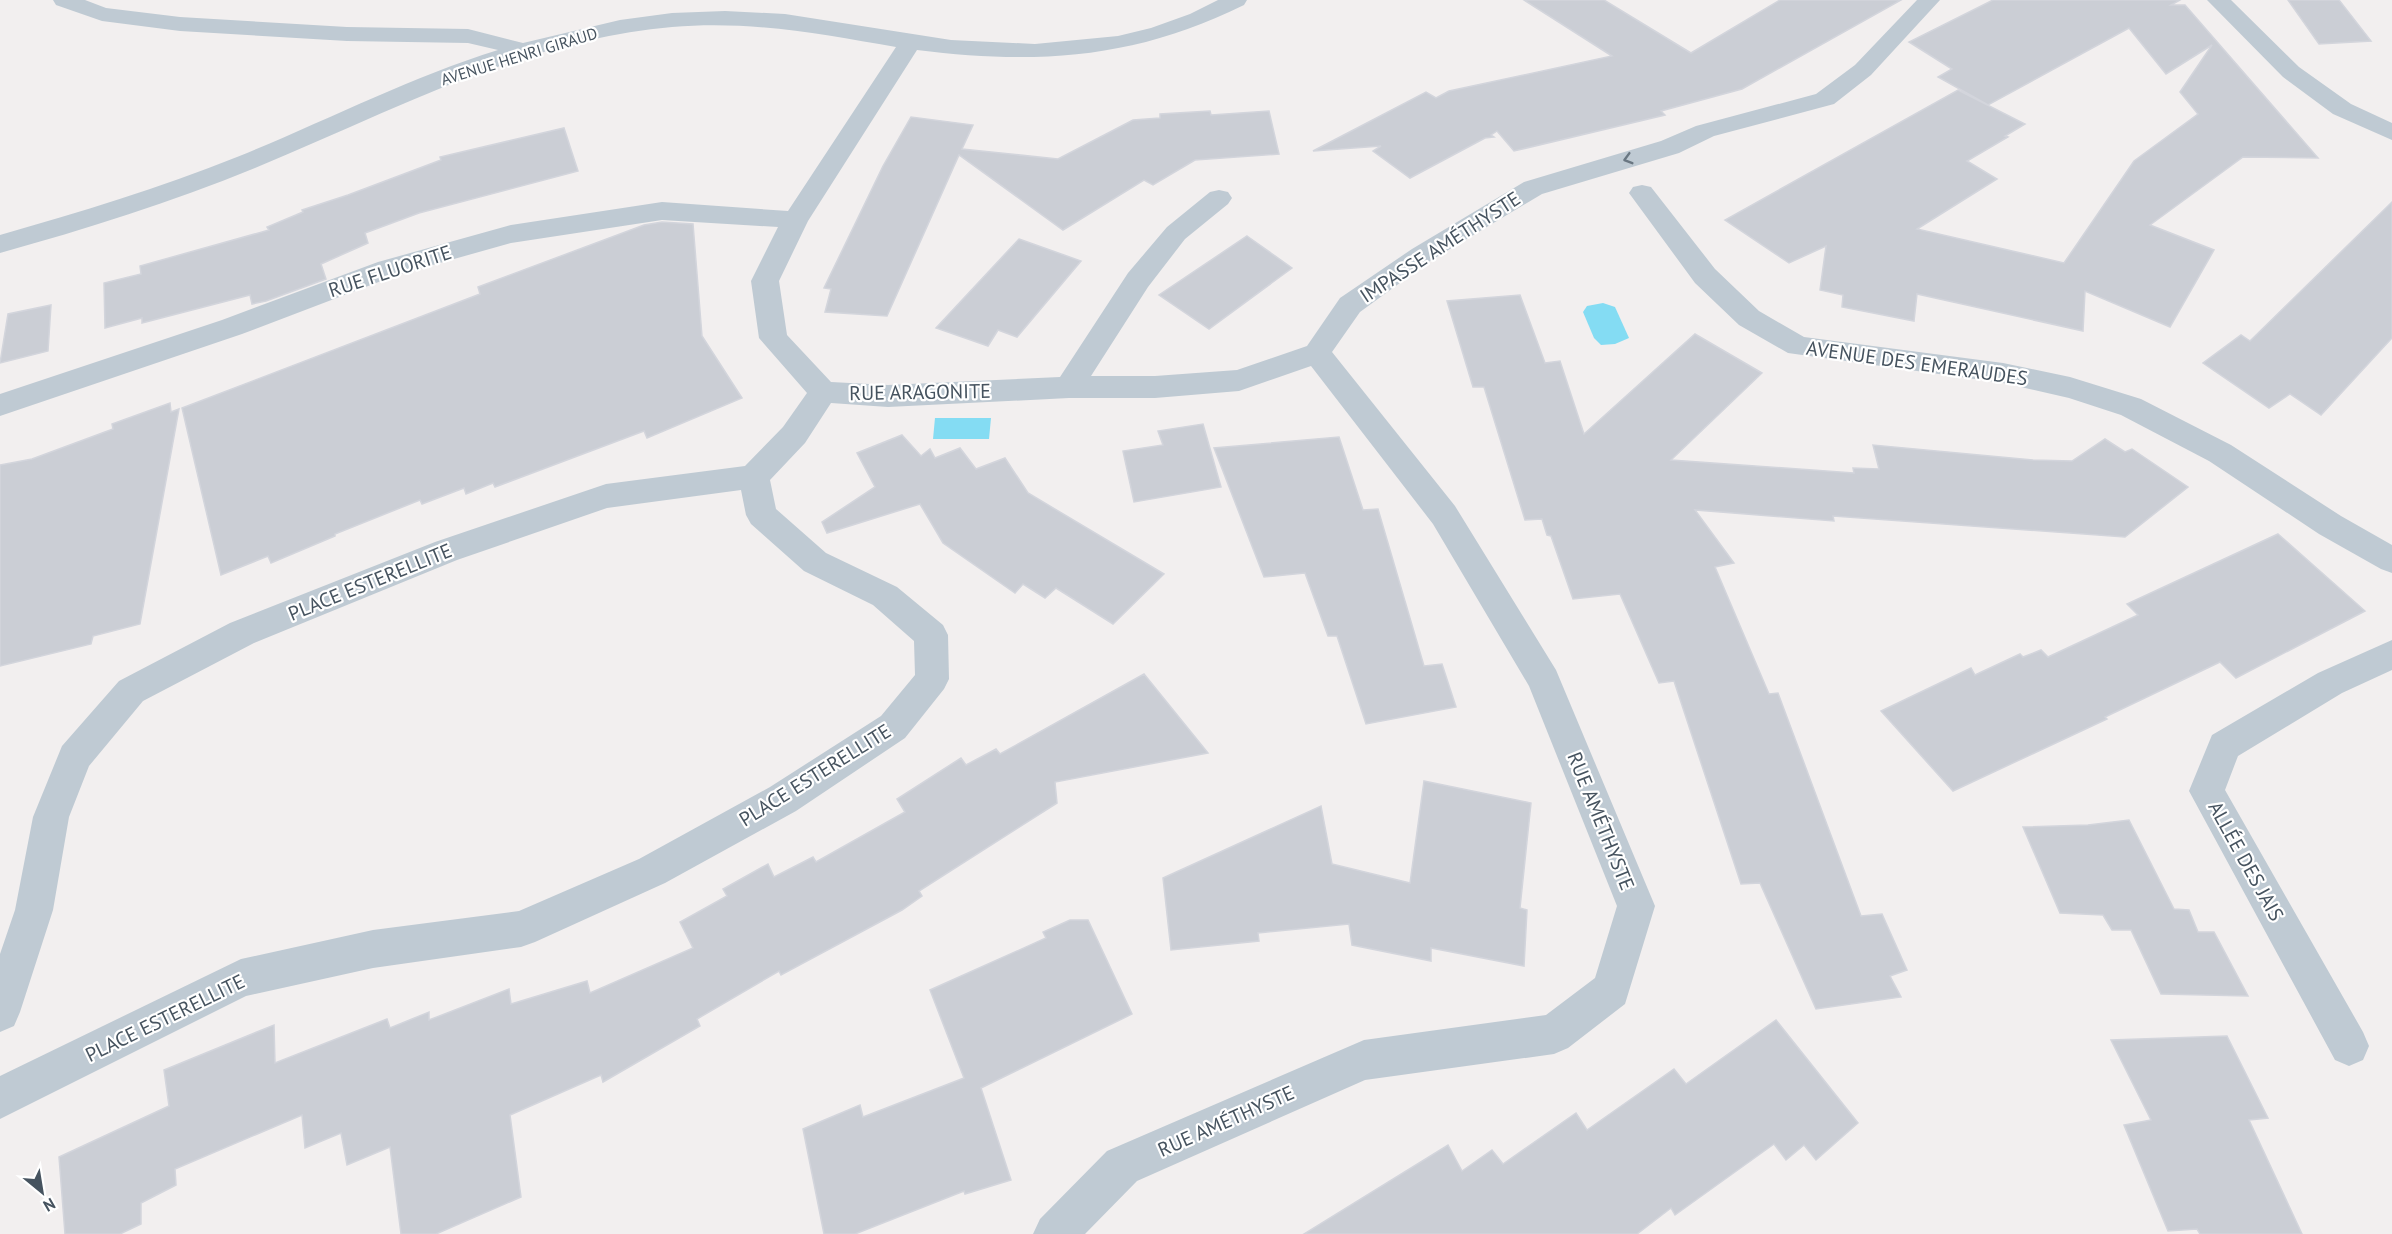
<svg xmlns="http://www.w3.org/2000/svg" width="2392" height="1234" font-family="'PT Sans',sans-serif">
<rect width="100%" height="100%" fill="#f2efef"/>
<g fill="#84dcf3">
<path d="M1603,303L1615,307L1629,338L1615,344L1601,345L1594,338L1583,312L1587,306Z"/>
<path d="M935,418H991L989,439H933Z"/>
</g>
<g fill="#cbced5" stroke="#d3d5dc" stroke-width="1.5">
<path d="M1524,0H1604L1691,53L1780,0H1901L1742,89L1661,111L1665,115L1514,151L1497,131L1491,135L1494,137L1485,138L1410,178L1373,151L1381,146L1313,151L1426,92L1436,98L1449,91L1612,56Z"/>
<path d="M1993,0H2180L2171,5H2185L2318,158L2243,157L2150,225L2214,250L2170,327L2085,291L2083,331L1917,294L1914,321L1842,307L1843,295L1820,290L1826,246L1789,263L1725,220L1958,90L2025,124L2005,136L2008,137L1967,161L1997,179L1917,229L2064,263L2134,161L2198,114L2180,92L2212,45L2166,74L2129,28L1988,105L1938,77L1952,69L1909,42Z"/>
<path d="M2288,0H2339L2371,41L2319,44Z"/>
<path d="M1210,111L1211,115L1269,111L1279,154L1195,160L1153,185L1144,180L1063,230L959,155L887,316L825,312L831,289L824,288L883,166L911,117L973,125L962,149L1058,159L1133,120L1160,118V114Z"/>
<path d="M564,128L578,171L419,213L365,233L368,243L321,264L326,279L266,301L252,304L250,295L142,323V318L105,328L104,283L141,274L140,266L269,230L267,227L303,212L302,210L348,195L441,160L440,157Z"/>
<path d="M2392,202V338L2321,415L2290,394L2269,408L2203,363L2241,335L2250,341Z"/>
<path d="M662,222L693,224L702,336L742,398L647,438L644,431L495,487L493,483L466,494L464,488L422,504L420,500L335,534V536L271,563L268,556L221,575L182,408L480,294L478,287L644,225Z"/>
<path d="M1247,236L1292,268L1209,329L1159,295Z"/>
<path d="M1019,239L1081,261L1017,337L998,330L988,346L936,328Z"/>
<path d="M1520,295L1545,363L1560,361L1584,434L1695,334L1762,373L1671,460L1854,473L1853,468L1879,469L1873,445L2033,460L2072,461L2105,439L2125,452L2132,449L2188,487L2125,537L1833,516L1834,521L1695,510L1734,563L1715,567L1769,694L1778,693L1861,916L1882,914L1907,970L1890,976L1901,997L1816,1009L1760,883L1741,884L1674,681L1659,683L1620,594L1573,599L1551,536L1547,535L1542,519L1525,520L1484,387H1473L1447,301Z"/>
<path d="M51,305L48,351L0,363L8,314Z"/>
<path d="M170,403L171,412L179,409L140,624L93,636L91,644L0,666V465L32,459L113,429L112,424Z"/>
<path d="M1203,424L1221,487L1134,502L1123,451L1163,445L1158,431Z"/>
<path d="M902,435L921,456L930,449L935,458L960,448L976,469L1005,458L1028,493L1164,574L1113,624L1056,588L1045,598L1023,584L1015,593L943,543L920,504L827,533L822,522L875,487L857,453Z"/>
<path d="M1339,437L1363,510L1378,509L1424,666L1442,664L1456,707L1366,724L1337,636H1328L1305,573L1264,577L1214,448Z"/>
<path d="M2278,534L2365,611L2236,678L2220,662L2105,717L2107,719L1953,791L1881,711L1971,668L1975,675L2020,654L2023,657L2041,650L2048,657L2138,615L2127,604Z"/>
<path d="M1144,674L1208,753L1055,782L1057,803L919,891L922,896L902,910L781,975L779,971L697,1019L700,1026L603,1082L601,1075L510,1115L521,1197L436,1234H401L390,1147L347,1165L341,1133L305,1148L302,1115L175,1169L176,1185L141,1203V1224L120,1234H65L59,1157L169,1106L164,1070L274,1025L275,1063L387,1019L390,1028L429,1012V1020L509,989L511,1004L587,981L590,993L693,948L680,922L727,896L723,889L768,864L774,877L813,857L816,862L905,812L897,799L961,758L966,765L996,749L1000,754Z"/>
<path d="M1424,781L1531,803L1520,908L1527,910L1524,966L1431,948V961L1352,945L1349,924L1258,933L1259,941L1171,950L1163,878L1321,806L1332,864L1410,883Z"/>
<path d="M2129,820L2174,909L2189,910L2198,932H2214L2248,996L2161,994L2131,930H2112L2103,915L2060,913L2023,827L2088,825Z"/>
<path d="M1070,920H1088L1132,1014L981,1088L1011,1180L965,1194L964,1191L855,1234H824L803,1129L860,1105L863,1117L964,1078L930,990L1046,938L1043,932Z"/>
<path d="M1776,1020L1858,1123L1816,1160L1804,1145L1786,1160L1774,1144L1675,1215L1671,1208L1637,1234H1304L1448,1145L1462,1171L1492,1150L1503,1164L1576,1113L1587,1130L1674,1069L1686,1084Z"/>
<path d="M2227,1036L2268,1118L2249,1120L2302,1234H2200L2197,1229L2168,1231L2124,1125L2151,1120L2111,1040Z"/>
</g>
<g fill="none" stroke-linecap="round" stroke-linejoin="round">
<g fill="#bfcad3" fill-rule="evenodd">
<path d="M53,0H85L106,8L180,17L347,27L468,29L523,43L620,20L672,13L725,11L785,14L951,40L1035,44L1118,36L1151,28L1190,14L1218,0H1247L1244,5C1135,59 1037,65 917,50L808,221L779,281L787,335L831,382L888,385L1060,377L1128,273L1167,227L1210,192L1219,190L1228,192L1232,198L1228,204L1185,239L1148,287L1091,376H1155L1237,370L1307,346L1340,298L1412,249L1524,182L1661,141L1696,126L1816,94L1855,65L1917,0H1940L1871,75L1834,104L1714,136L1679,153L1542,194L1430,261L1360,312L1332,352L1455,506L1556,670L1655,906L1625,1004L1568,1048L1554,1054L1365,1080L1137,1181L1085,1234H1033L1040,1219L1107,1151L1364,1040L1546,1015L1595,978L1617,906L1529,686L1433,524L1311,366L1239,391L1155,398H1069L888,407L831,403L805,443L770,480L776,509L826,553L897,587L943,625L948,635L949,679L944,689L905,738L796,811L665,883L535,942L521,947L373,968L246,996L0,1119V1076L241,959L373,930L519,911L639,859L770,787L881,716L915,675L914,641L873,605L804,571L751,524L746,515L741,490L607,508L457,560L254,643L143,701L89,766L69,817L53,910L20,1012L14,1026L0,1032V954L15,910L33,817L62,746L119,681L230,623L435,542L606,484L745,466L783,427L807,393L759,338L751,281L778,227L662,220L511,243L397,275L242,334L0,416V394L222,320L378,262L511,225L662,202L788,211L896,47C821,34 749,20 672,27C522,40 391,112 255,168C172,202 86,229 0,253V235C80,212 160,188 237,157C324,122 408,78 498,50L468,43L347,41L180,31L102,21L56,5Z"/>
<path d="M2207,0H2231L2299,67L2351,104L2392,123V140L2333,114L2283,77Z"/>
<path d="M1642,185L1651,187L1715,269L1759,311L1804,337L2003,363L2070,377L2141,399L2231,445L2341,516L2392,545V573L2381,569L2319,534L2209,461L2121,415L2069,398L2003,383L1788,353L1739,325L1695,283L1629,193L1633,187Z"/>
<path d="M2392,640V670L2342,693L2238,756L2225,790L2363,1032L2369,1046L2363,1060L2349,1066L2335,1060L2189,791L2212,735L2318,673Z"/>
</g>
</g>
<defs><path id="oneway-chevron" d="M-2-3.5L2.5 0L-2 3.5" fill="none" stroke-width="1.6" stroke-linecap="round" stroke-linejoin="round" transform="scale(1.5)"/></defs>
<use stroke="#6a7782" href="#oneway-chevron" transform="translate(1628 159) rotate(164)"/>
<g text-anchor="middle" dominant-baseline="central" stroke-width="4.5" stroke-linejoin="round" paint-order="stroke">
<g font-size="16" fill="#46535f" stroke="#fff">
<text transform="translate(519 56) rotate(-17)">AVENUE HENRI GIRAUD</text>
</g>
<g font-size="20" fill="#46535f" stroke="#fff">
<text transform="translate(1440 247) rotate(-33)">IMPASSE AMÉTHYSTE</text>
<text transform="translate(390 271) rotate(-18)">RUE FLUORITE</text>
<text transform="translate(1917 363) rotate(8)">AVENUE DES EMERAUDES</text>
<text transform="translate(920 392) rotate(-1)">RUE ARAGONITE</text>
<text transform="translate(370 582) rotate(-22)">PLACE ESTERELLITE</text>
<text transform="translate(815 775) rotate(-32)">PLACE ESTERELLITE</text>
<text transform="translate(1601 821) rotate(68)">RUE AMÉTHYSTE</text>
<text transform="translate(2246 861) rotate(61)">ALLÉE DES JAIS</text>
<text transform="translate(165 1018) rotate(-26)">PLACE ESTERELLITE</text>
<text transform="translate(1226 1121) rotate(-24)">RUE AMÉTHYSTE</text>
</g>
</g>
<g transform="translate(42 1192) rotate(150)" stroke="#ffffff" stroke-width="4.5" paint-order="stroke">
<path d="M0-4.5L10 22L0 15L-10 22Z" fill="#46535f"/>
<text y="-9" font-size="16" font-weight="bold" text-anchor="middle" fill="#46535f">N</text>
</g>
</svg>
